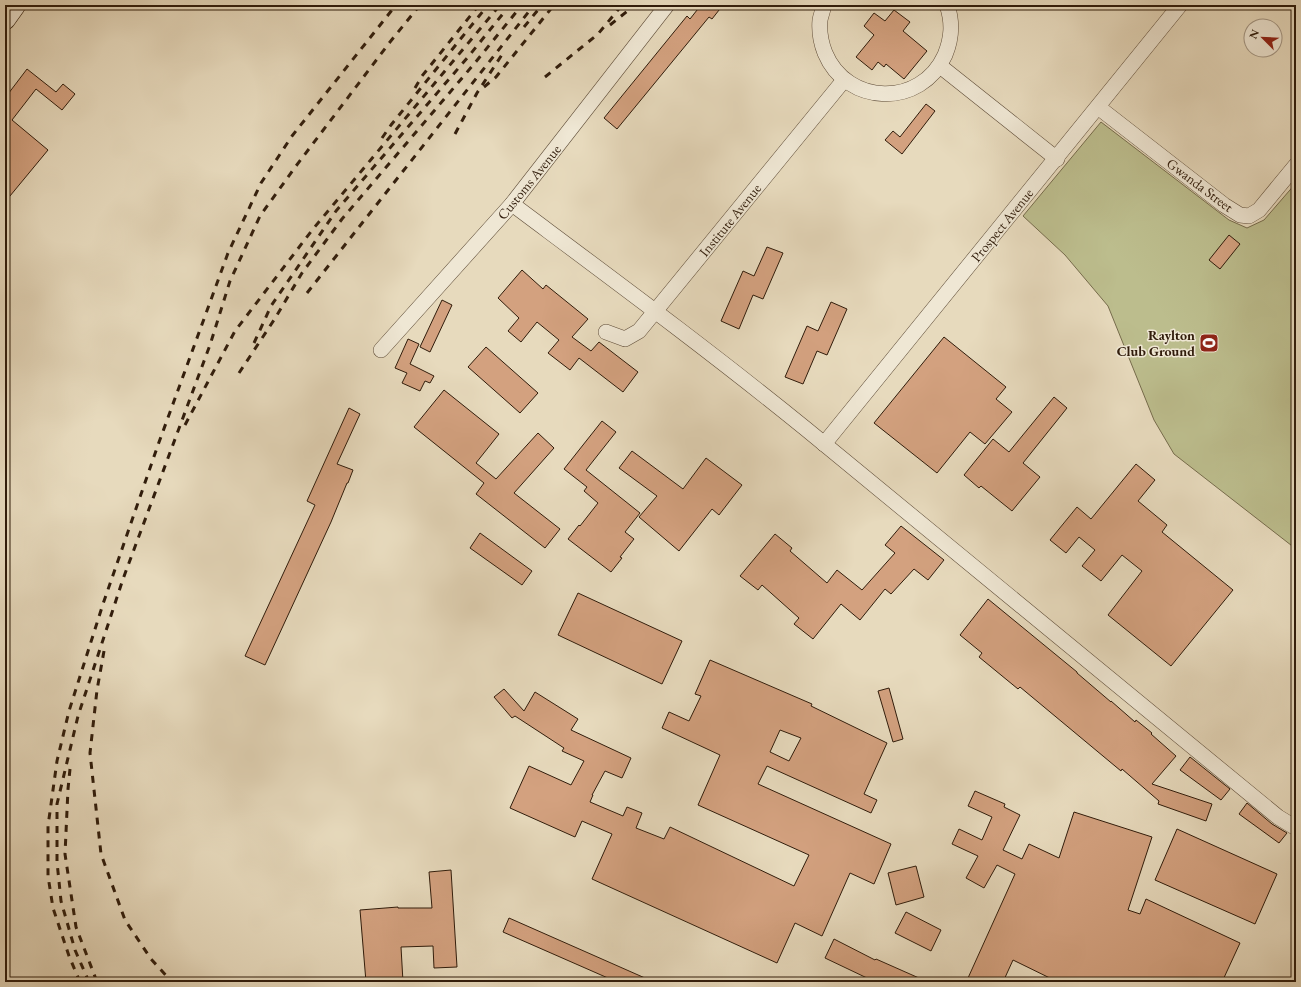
<svg xmlns="http://www.w3.org/2000/svg" width="1301" height="987" viewBox="0 0 1301 987" font-family="'EB Garamond',serif">
<style>
.green{fill:#bcbd8d;stroke:#766c4c}
.building{fill:#d3a17f;stroke:#301c0b;fill-rule:evenodd}
.lines{fill:none;stroke-linecap:round;stroke-linejoin:round}
.minor-casing{stroke:#5e4c38;stroke-width:16}
.secondary-casing{stroke:#301c0b;stroke-width:22}
.minor{stroke:#efe7d4;stroke-width:15}
.secondary{stroke:#efe7d4;stroke-width:21}
.rail{stroke:#301c0b;stroke-width:3;stroke-dasharray:7 7;stroke-linecap:butt}
.labels{text-anchor:middle;dominant-baseline:central;stroke-width:3;stroke-linejoin:round;paint-order:stroke}
.street-label{font-size:14px;fill:#301c0b;stroke:#efe7d4}
.poi-label{font-size:14px;font-weight:bold;fill:#301c0b;stroke:#efe7d4;text-anchor:end}
</style>
<rect width="100%" height="100%" fill="#e7dabd"/>
<filter id="stains"><feTurbulence type="fractalNoise" baseFrequency=".005" numOctaves="4"/><feColorMatrix values="0 0 0 0 .2 0 0 0 0 .09 0 0 0 0 .02 0 0 0 .5 -.17"/></filter>
<radialGradient id="worn" r=".72"><stop offset=".6" stop-color="#630" stop-opacity="0"/><stop offset="1" stop-color="#630" stop-opacity=".3"/></radialGradient>
<polygon class="green" points="1101,122 1229,220 1247,228 1264,220 1296,183 1296,549 1174,454 1154,420 1108,306 1065,255 1023,216"/>
<g class="building">
<polygon points="701,5 723,5 712,19 709,17 617,129 604,118 687,16 690,19"/>
<polygon points="894,10 910,22 903,31 927,51 904,79 886,64 884,67 878,62 872,70 856,57 874,35 864,26 874,13 885,21"/>
<polygon points="27,69 56,92 63,84 75,94 62,110 36,89 12,120 48,150 5,202 5,98"/>
<polygon points="926,104 935,111 902,154 885,140 893,131 900,137"/>
<polygon points="1229,235 1240,244 1220,269 1209,260"/>
<polygon points="767,247 783,253 763,299 753,295 739,329 721,321 743,271 754,276"/>
<polygon points="522,270 543,289 546,285 588,319 572,337 591,351 599,342 638,372 623,392 579,358 570,370 548,353 559,340 537,322 521,342 508,331 519,318 498,298"/>
<polygon points="442,300 452,305 430,352 420,347"/>
<polygon points="831,302 847,309 827,355 817,351 803,384 785,377 807,326 818,331"/>
<polygon points="944,337 1006,387 996,399 1012,412 985,444 970,432 937,473 874,423"/>
<polygon points="408,339 419,344 410,364 434,376 430,383 425,381 420,391 402,383 407,373 395,368"/>
<polygon points="486,347 538,393 520,413 468,367"/>
<polygon points="444,390 499,434 476,463 496,479 538,433 554,448 514,493 560,529 545,548 476,494 484,483 414,427"/>
<polygon points="1054,397 1067,408 1023,463 1040,477 1012,511 981,486 979,488 964,475 993,439 1009,452"/>
<polygon points="349,408 360,414 337,464 353,470 348,483 347,483 331,522 265,665 245,656 315,505 307,501"/>
<polygon points="602,421 616,432 586,470 640,513 625,532 634,539 620,557 622,558 611,572 568,539 579,525 580,526 598,503 584,491 587,487 564,469"/>
<polygon points="632,451 683,489 706,458 742,485 719,515 712,509 679,551 639,517 657,496 619,468"/>
<polygon points="1136,464 1155,480 1138,501 1167,525 1162,532 1233,590 1171,666 1108,615 1142,571 1122,555 1101,581 1082,566 1095,550 1079,537 1066,553 1050,540 1077,507 1091,519"/>
<polygon points="901,526 944,560 928,580 914,569 891,594 885,589 860,620 841,604 813,639 794,624 799,618 762,585 758,590 740,576 775,534 792,548 790,551 827,583 837,570 862,590 895,553 885,545"/>
<polygon points="480,533 532,571 522,585 470,548"/>
<polygon points="578,593 682,641 662,684 558,635"/>
<polygon points="988,599 1077,672 1077,673 1111,702 1111,701 1135,722 1136,720 1152,733 1151,734 1176,756 1152,784 1212,804 1206,821 1158,804 1159,801 1122,769 1121,771 1020,687 1018,689 979,657 982,653 960,635"/>
<path d="M710,660l102,44 -1,2 76,37 -23,51 13,6 -6,13 -104,-47 -9,18 133,60 -17,40 -24,-11 -28,63 -27,-13 -18,40 -185,-84 20,-45 -30,-13 -7,16 -65,-29 19,-42 42,19 13,-24 -22,-10 2,-3 -49,-32 -3,2 -18,-21 10,-8 20,22 11,-19 43,27 -7,11 60,28 -9,20 -17,-7 -13,24h1l-3,7 33,14 4,-9 15,6 -6,15 28,11 6,-12 124,59 15,-31 -111,-50 22,-50 -58,-27 7,-16 20,9 12,-25 -6,-2zM780,730l21,8 -12,23 -19,-9z"/>
<polygon points="889,688 903,739 893,742 878,691"/>
<polygon points="1190,757 1230,789 1221,800 1180,770"/>
<polygon points="975,791 1005,804 1004,807 1020,815 1003,850 1022,859 1029,844 1059,858 1074,812 1152,837 1128,910 1140,914 1146,899 1240,943 1222,982 1058,982 1013,960 1003,982 977,982 968,978 1015,874 997,865 984,888 966,878 978,856 952,844 959,829 982,840 992,817 968,806"/>
<polygon points="1247,803 1272,824 1287,833 1279,843 1239,814"/>
<polygon points="1177,829 1277,874 1255,924 1155,880"/>
<polygon points="916,866 924,897 896,905 888,873"/>
<polygon points="451,870 457,967 434,968 433,946 401,947 403,982 366,982 360,910 398,907 398,908 432,908 429,872"/>
<polygon points="906,912 941,930 931,951 895,933"/>
<polygon points="509,918 654,982 617,982 503,932"/>
<polygon points="834,939 875,960 876,959 928,982 865,982 867,978 825,958"/>
</g>
<g class="lines">
<g class="minor-casing">
<g id="minor">
<path d="M824,5c-1,5 -3,10 -4,15 -1,11 1,23 5,33 22,53 96,55 120,2 7,-17 8,-32 2,-50"/>
<polyline points="940,66 1057,159"/>
<polyline points="1098,107 1224,205 1240,215 1249,216 1259,210 1296,165"/>
<path d="M512,204c99,74 198,147 294,225 158,128 314,259 472,388l18,11"/>
<polyline points="606,332 625,339 639,331 844,80"/>
<polyline points="381,350 512,204 667,5"/>
<path d="M824,444c118,-147 238,-292 356,-439"/>
</g>
</g>
<g class="secondary-casing">
<polyline id="secondary" points="5,19 15,5"/>
</g>
<use href="#minor" class="minor"/>
<use href="#secondary" class="secondary"/>
<g class="rail">
<polyline points="610,25 635,5"/>
<polyline points="524,27 542,5"/>
<polyline points="545,77 598,34 622,5"/>
<polyline points="484,87 496,77 554,5"/>
<polyline points="415,88 422,76 479,5"/>
<polyline points="455,134 477,93 505,50"/>
<polyline points="382,138 391,125 488,5"/>
<polyline points="307,293 534,5"/>
<polyline points="254,343 271,306 336,211 468,57 510,5"/>
<polyline points="239,373 274,320 302,273 342,219 474,64 522,5"/>
<polyline points="185,425 235,331 313,229 500,5"/>
<polyline points="104,651 97,690 90,753 101,854 125,920 151,959 172,982"/>
<polyline points="70,769 68,789 65,854 76,927 97,982"/>
<polyline points="80,982 69,956 53,908 48,876 48,826 57,761 69,711 103,604 158,445 228,253 261,183 292,136 396,5"/>
<polyline points="89,982 75,950 61,901 57,862 57,804 78,716 123,579 210,345 230,281 260,216 296,166 390,42 420,5"/>
</g>
</g>
<defs>
<g id="stadium-square" transform="scale(1)"><rect x="-9" y="-9" width="18" height="18" rx="4" fill="#8f2418" stroke="#efe7d4"/><path d="M0-5a6.5 5 0 1 0 0 10a6.5 5 0 1 0 0-10ZM-3.5-1.8h7v3.6h-7Z" fill="#fff"/></g>
</defs>
<g fill-rule="evenodd">
<use href="#stadium-square" x="1209" y="343"/>
</g>
<g class="labels">
<g class="street-label">
<text transform="translate(529 182) rotate(-51)">Customs Avenue</text>
<text transform="translate(1200 185) rotate(37)">Gwanda Street</text>
<text transform="translate(730 220) rotate(-51)">Institute Avenue</text>
<text transform="translate(1002 225) rotate(-51)">Prospect Avenue</text>
</g>
<g class="poi-label">
<text x="1195" y="335">Raylton<tspan x="1195" dy="16">Club Ground</tspan></text>
</g>
</g>
<rect width="1301" height="987" fill="none" stroke="#e7dabd" stroke-width="20"/>
<rect x="6" y="6" width="1289" height="975" fill="none" stroke="#301c0b" stroke-width="2"/>
<rect x="10" y="10" width="1281" height="967" fill="none" stroke="#301c0b"/>
<g transform="translate(1263 38) rotate(294)"><circle r="19" fill="#efe7d4" stroke="#a39684"/>
<path d="M0-3L7 15L0 10L-7 15Z" fill="#8f2418"/>
<text y="-6" font-size="11" font-weight="bold" text-anchor="middle" fill="#301c0b">N</text>
</g>
<rect width="100%" height="100%" filter="url(#stains)"/>
<rect width="100%" height="100%" fill="url(#worn)"/>
</svg>
